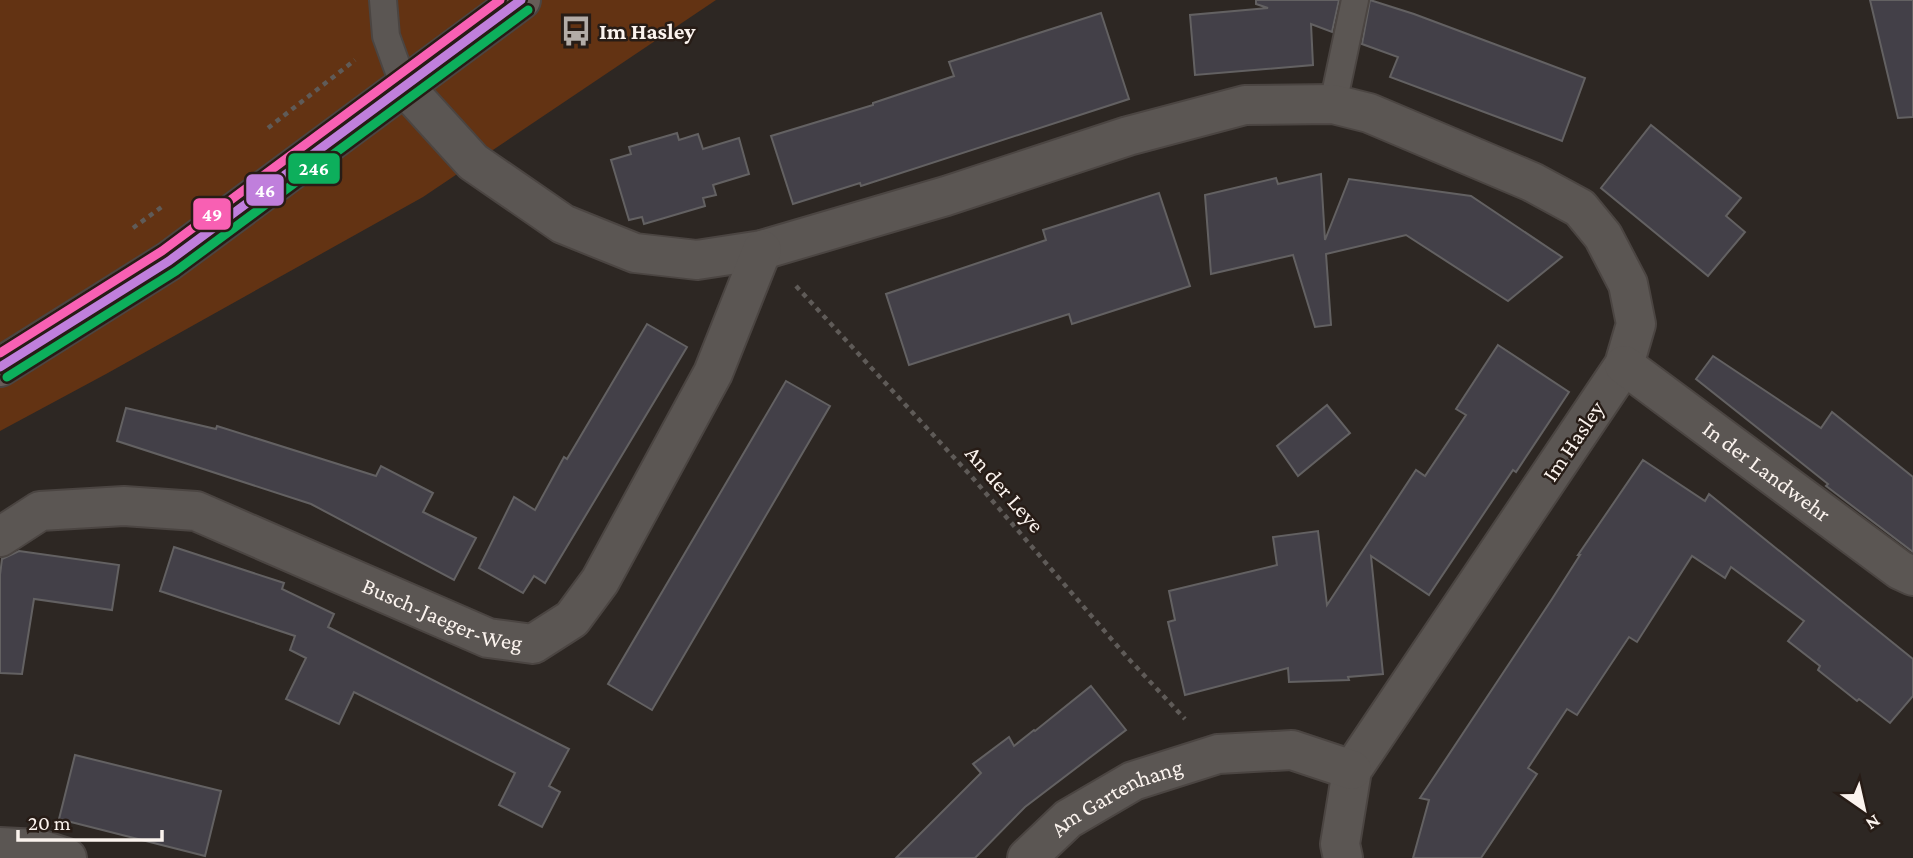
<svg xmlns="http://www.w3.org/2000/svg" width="1913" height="858" viewBox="0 0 1913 858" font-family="'Crimson Pro',serif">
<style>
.green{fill:#633313}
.building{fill:#434048;stroke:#636162;stroke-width:2}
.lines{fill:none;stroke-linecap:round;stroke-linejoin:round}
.lane-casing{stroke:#4b4542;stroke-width:30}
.street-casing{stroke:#4b4542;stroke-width:42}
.primary-casing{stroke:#4b4542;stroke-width:42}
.path{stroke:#5f5b58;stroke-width:4.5;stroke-dasharray:5 5;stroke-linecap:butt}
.lane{stroke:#5b5653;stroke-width:26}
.street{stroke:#5b5653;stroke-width:38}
.primary{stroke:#675d58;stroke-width:38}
.bus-1-casing{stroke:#271c16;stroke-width:14}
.bus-2-casing{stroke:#271c16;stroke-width:14}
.bus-3-casing{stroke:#271c16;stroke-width:14}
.bus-1{stroke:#c07fdc;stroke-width:9}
.bus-2{stroke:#0daf5c;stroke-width:9}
.bus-3{stroke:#f860b3;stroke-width:9}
.labels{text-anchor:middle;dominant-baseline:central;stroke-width:5;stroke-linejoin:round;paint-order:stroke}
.poi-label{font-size:23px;font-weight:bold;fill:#fbf3ee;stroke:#271c16;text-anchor:start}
.street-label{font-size:23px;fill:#fbf3ee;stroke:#271c16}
.line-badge{stroke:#271c16;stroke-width:2.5}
.badge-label{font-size:19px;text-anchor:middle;font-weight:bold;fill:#fff}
</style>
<rect width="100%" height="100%" fill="#2d2723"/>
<polygon class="green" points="0,0 716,0 423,197 106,374 0,431"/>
<g class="building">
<polygon points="1256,0 1339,0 1332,32 1311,24 1313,65 1195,75 1190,15 1268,8 1256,4"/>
<polygon points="1370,0 1414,14 1585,78 1562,141 1390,77 1398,57 1362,44"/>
<polygon points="1870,0 1913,0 1913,117 1898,118"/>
<polygon points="1101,13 1129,99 861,186 860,183 793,204 771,136 873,105 873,103 954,76 949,62"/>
<polygon points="1651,125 1741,198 1726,216 1745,232 1708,276 1601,188"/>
<polygon points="677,133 679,140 698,134 703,149 739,138 749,174 713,185 716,195 703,198 705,206 644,224 642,217 629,220 611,160 631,154 629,147"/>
<polygon points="1321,174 1325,240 1349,179 1471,196 1562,257 1508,301 1406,235 1326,254 1331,325 1315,327 1293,255 1211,274 1205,195 1276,178 1278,184"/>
<polygon points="1159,193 1190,286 1072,324 1069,314 909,365 886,294 1046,240 1043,230"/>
<polygon points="647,324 687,347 545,583 534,576 523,593 479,568 514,497 535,510 564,457 567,459"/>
<polygon points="1498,345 1569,392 1516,472 1513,470 1429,595 1371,556 1383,674 1348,677 1349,680 1289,682 1288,668 1185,695 1168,622 1175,620 1169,591 1277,565 1273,537 1318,531 1327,605 1416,470 1425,476 1466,415 1456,409"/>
<polygon points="1713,356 1821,428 1832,412 1913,477 1913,552 1826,486 1828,484 1696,379"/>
<polygon points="786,381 830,406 652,710 608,684"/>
<polygon points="1327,405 1350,433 1298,476 1277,446"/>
<polygon points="126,408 216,429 217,426 376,476 381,466 433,493 423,512 476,538 454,580 311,504 117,441"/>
<polygon points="1643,460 1705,501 1709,494 1913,659 1913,696 1890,723 1859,699 1857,701 1818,670 1820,666 1788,641 1804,621 1731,567 1725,578 1692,556 1637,642 1629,637 1577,715 1567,709 1528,768 1537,774 1481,858 1413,858 1429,800 1420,798 1552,599 1580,555 1578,555"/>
<polygon points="174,547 284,583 282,589 334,614 328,627 569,749 549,786 560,792 542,827 499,805 515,773 406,718 354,692 339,724 286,699 306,658 290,650 295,636 160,591"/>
<polygon points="19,551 119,565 112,610 34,599 22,674 0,673 0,575 2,559"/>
<polygon points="1091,686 1126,730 1025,807 975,858 896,858 981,773 973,764 1009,737 1014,746 1034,730 1035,731"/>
<polygon points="75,755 221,791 205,856 59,819"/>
</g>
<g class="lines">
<g class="lane-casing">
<g id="lane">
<polyline points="383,0 386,36 404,86"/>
<polyline points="1333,104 1355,0"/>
</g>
</g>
<g class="street-casing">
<g id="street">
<polyline points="404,86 473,162 563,224 635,253 697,260 762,250 946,196 1128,136 1245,105 1333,104 1369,113 1532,182 1580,208 1603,236 1628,284 1636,324 1624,365 1352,770 1340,844 1343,858"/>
<path id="s1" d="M1624,365l276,205 13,6"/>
<path id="s2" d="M0,537l40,-26 84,-5 72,5 292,127 45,6 39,-25 28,-38 113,-208 49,-123"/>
<polyline points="0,847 39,849 67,858"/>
<path id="s3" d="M1027,858l41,-39 65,-38 85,-27 74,-4 60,20"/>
</g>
</g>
<g class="primary-casing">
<polyline id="primary" points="0,367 169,261 521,0"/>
</g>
<g class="path">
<polyline points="268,128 355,60"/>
<polyline points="133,228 163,206"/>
<polyline points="796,286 971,476 1126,656 1185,719"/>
</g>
<use href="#lane" class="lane"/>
<use href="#street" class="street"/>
<use href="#primary" class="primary"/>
<g class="bus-1-casing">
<polyline id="bus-1" points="0,367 169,261 521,0"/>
</g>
<g class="bus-2-casing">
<polyline id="bus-2" points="7,377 176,271 528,10"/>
</g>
<g class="bus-3-casing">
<polyline id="bus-3" points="0,353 162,251 500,0"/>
</g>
<use href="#bus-1" class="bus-1"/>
<use href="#bus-2" class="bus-2"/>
<use href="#bus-3" class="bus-3"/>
</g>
<defs>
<g id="bus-bare" transform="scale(2.415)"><path d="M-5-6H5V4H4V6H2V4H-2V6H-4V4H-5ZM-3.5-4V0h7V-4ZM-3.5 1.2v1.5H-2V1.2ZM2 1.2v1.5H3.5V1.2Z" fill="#b3aca7" stroke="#271c16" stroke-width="2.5" paint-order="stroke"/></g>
</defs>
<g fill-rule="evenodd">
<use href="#bus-bare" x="576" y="31"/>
</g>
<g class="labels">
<g class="poi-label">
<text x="599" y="31">Im Hasley</text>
</g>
<g class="street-label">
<text transform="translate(1573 441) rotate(-56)">Im Hasley</text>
<text stroke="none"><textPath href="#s1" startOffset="178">In der Landwehr</textPath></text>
<text transform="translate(1005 489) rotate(49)">An der Leye</text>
<text stroke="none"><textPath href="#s2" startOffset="472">Busch-Jaeger-Weg</textPath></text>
<text stroke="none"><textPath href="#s3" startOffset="110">Am Gartenhang</textPath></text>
</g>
</g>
<g class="line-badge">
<rect x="287" y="152" width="54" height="33" rx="7" fill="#0daf5c"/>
<rect x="245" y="173" width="40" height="34" rx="7" fill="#c07fdc"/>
<rect x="192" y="197" width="40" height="34" rx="7" fill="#f860b3"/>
</g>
<g class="badge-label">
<text x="314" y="175">246</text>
<text x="265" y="197">46</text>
<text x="212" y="221">49</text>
</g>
<g transform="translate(1864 809) rotate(146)" stroke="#271c16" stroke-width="5" paint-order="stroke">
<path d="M0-5L12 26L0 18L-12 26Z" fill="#fbf3ee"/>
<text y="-10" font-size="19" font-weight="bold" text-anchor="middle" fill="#fbf3ee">N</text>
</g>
<path d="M18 830v10h144v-10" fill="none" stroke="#fbf3ee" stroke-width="3.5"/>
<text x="28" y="830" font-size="21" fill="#fbf3ee" stroke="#271c16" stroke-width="5" paint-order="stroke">20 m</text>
</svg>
